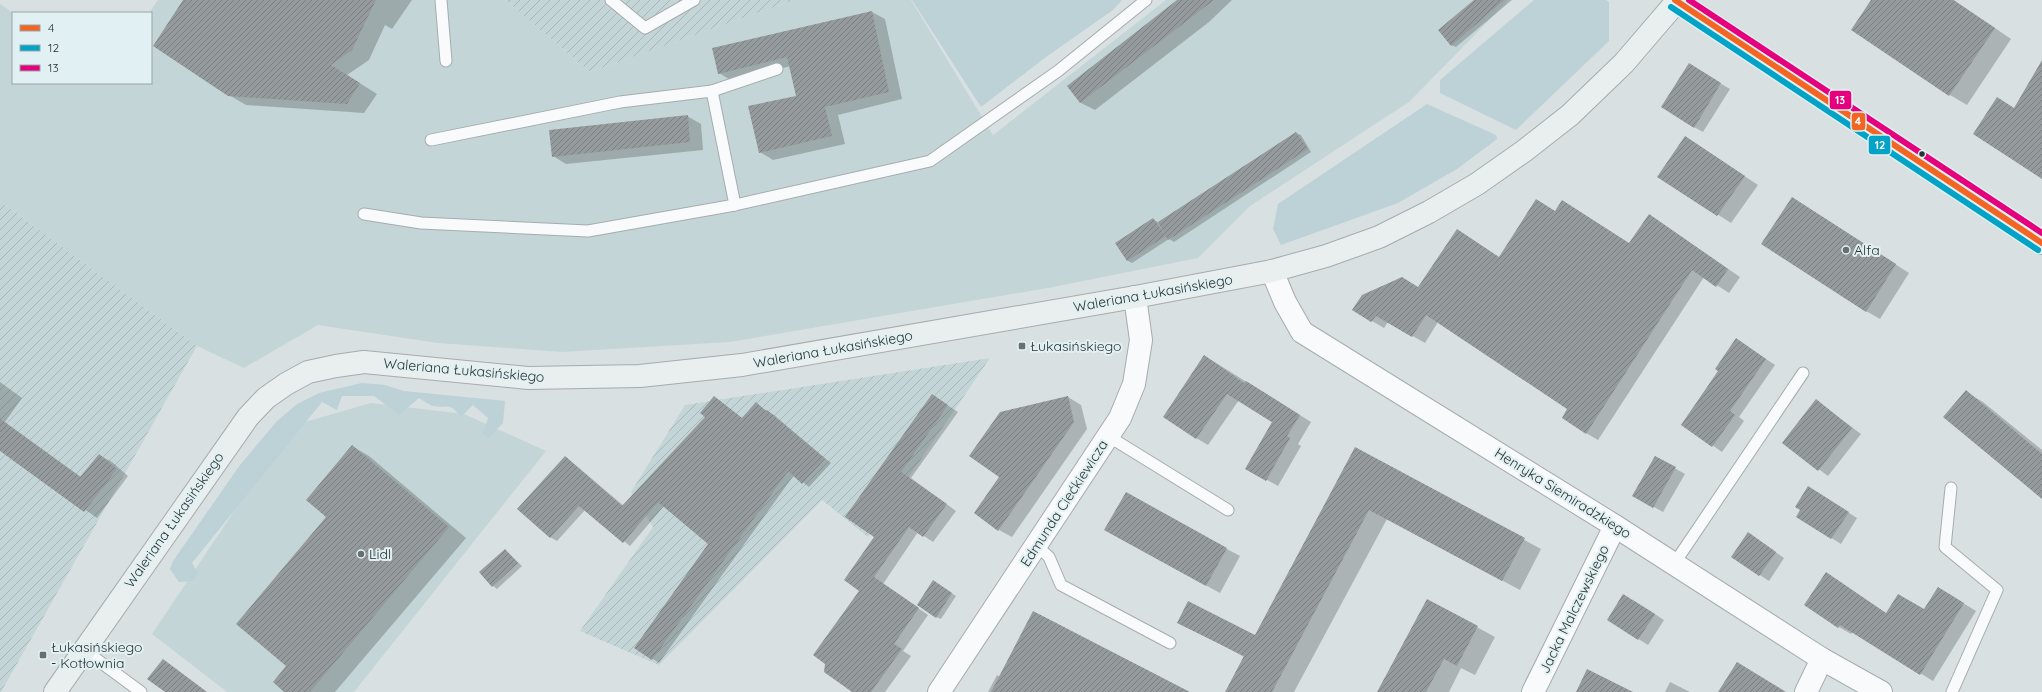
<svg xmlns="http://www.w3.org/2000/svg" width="2042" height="692" viewBox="0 0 2042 692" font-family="Quicksand,sans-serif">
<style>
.built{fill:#c4d5d8}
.industrial{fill:url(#industrial-furrows)}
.green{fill:#bcd2d6}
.shadow{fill:#0003}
.building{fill:url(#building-hatch)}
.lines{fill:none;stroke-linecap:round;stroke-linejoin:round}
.lane-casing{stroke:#a6acad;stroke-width:13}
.street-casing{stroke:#a6acad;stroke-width:24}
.secondary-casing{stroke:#a6acad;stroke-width:24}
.lane{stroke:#f9fafb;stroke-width:11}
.street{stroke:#f9fafb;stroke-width:22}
.secondary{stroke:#e9eeef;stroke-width:22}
.bus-1-casing{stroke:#e1f1f3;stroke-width:9}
.bus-2-casing{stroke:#e1f1f3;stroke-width:9}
.bus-3-casing{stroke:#e1f1f3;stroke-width:9}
.bus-1{stroke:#f26522;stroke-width:6}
.bus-2{stroke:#02a3c6;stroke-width:6}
.bus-3{stroke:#e5007d;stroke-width:6}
.bus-dot{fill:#2c3233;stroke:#e1f1f3;stroke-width:1.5}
.poi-dot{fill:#686f70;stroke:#e1f1f3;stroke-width:1.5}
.labels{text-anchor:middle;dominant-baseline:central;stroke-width:4;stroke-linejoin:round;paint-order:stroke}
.poi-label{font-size:14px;fill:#2c3233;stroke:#e1f1f3;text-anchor:start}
.street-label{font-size:14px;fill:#2c3233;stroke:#e1f1f3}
.line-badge{stroke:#e1f1f3;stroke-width:1.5}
.badge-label{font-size:11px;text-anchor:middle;font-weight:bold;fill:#fff}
</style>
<defs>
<pattern id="industrial-furrows" width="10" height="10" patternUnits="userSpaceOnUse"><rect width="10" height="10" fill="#c4d5d8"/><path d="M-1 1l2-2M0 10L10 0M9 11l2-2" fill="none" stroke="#a9b7ba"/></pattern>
<pattern id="building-hatch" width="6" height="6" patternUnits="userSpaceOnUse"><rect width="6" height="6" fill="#959b9d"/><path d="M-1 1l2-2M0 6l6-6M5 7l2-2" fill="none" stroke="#7a7f81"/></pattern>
</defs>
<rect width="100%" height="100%" fill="#d8e0e2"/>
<g class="built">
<polygon points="158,0 505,0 590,72 794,0 911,0 993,135 1166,0 1509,0 1409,102 1250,206 1198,258 1048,288 730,342 561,352 438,343 318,325 244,368 197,346 0,201 0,4 13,13 13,83 151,83 151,13 149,13"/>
<polygon points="371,403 464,414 546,451 354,692 227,692 152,634 291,426"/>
</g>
<g class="industrial">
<polygon points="505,0 794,0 590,72"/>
<polygon points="0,201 197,346 1,692 0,692"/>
<polygon points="990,358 868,537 822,500 659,665 580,631 653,527 631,492 685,405"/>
</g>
<g class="green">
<polygon points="912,0 1122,0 1113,10 1046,57 981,107"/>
<polygon points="1534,0 1606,0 1609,2 1609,41 1516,130 1440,93 1440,80"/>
<polygon points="1427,104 1496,135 1497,139 1457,169 1398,203 1281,245 1273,229 1278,204"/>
<path d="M362,383l23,2 19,6 101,10 -2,22 -15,15 -5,-4 5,-16 -15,-13 -12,12c-13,-16 -12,-8 -28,-11 -4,-1 -10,-6 -14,-8l-20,17 -25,-19h-32l-5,14 -15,-8 -130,161 6,11 -5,7 -14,1 -9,-13 3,-8 67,-96 37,-44 20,-17 22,-11z"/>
</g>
<g class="shadow">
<polygon points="184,0 412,0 392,29 385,25 369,60 347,75 377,94 364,113 246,105 229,95"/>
<polygon points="1179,0 1232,0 1209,22 1095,110 1081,103 1068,86"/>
<polygon points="1476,0 1512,0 1456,47 1451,45"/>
<polygon points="1872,0 1954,0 2011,39 1967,105 1950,95"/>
<polygon points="872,12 885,19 902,99 838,115 845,144 773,160 760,152 797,96 791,66 732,81 719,73"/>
<polygon points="1698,70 1730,89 1703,132 1694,127"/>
<polygon points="687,116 701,124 703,150 566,164 553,156"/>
<polygon points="1296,133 1301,135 1311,152 1174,242 1169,239 1132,263 1128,261 1116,243 1153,219 1159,223"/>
<polygon points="1686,137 1758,185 1731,223 1659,177"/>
<polygon points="1792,198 1909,273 1880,319 1866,311"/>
<polygon points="1555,212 1630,244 1650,215 1740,277 1729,293 1704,277 1598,440 1586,433 1569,409 1438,322 1425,343 1388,322 1384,328 1353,310 1419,289 1499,257"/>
<polygon points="1736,339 1775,365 1739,417 1744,421 1722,452 1682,424 1720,371"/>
<polygon points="1205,356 1311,422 1298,444 1301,446 1278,486 1246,468 1273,422 1239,400 1208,445 1196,438"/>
<polygon points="0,382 22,398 5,422 81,477 99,455 112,462 128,476 97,518 0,450"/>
<polygon points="1966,392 1983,402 2042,450 2042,498"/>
<polygon points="932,395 958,412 911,478 956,511 933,542 918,532 883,584 928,615 903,651 911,656 885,692 854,692 860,590 876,537 846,517"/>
<polygon points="714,397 743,419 756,404 774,415 831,463 809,487 794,475 659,663 635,647 710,544 664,506 630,546 585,510 557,541 550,537 566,457 624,506 707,417"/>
<polygon points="1068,397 1081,405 1087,429 1012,537 999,530"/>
<polygon points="1816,400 1861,434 1828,476 1783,442"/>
<polygon points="352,446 369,456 466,538 335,692 286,692 288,666 328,517"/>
<polygon points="1355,449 1541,549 1520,590 1387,519 1294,692 1226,692 1244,657 1179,622 1255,636"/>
<polygon points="1655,457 1685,474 1663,512 1634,496"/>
<polygon points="1818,493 1857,518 1841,544 1797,516"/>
<polygon points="1119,538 1227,549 1240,556 1220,593"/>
<polygon points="1757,539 1784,558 1769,581 1732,557"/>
<polygon points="505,550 522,566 497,589 493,586"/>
<polygon points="1826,573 1887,614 1924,611 1950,595 1976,611 1933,681 1853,632 1851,634 1839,627 1805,604"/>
<polygon points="938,584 956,596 941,619 936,617"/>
<polygon points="1427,600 1495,637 1475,675 1461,668 1449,692 1378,692"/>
<polygon points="1633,600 1664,620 1648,645 1608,620"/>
<polygon points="997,675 1000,677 1187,692 988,692"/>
<polygon points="1670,682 1690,692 1665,692"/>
</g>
<g class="building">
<polygon points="183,0 376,0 352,50 331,65 360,83 347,104 228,96 153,46"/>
<polygon points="1177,0 1214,0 1080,103 1067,86"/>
<polygon points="1474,0 1504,0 1451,46 1438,30"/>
<polygon points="1871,0 1953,0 1995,28 1949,96 1851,30"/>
<polygon points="872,11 889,92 825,107 832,136 759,153 748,106 796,96 787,57 718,74 712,48"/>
<polygon points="2042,60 2042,179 1973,134 1997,97 2014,108"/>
<polygon points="1689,63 1721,83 1694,128 1661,107"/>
<polygon points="688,115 690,142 552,157 549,130"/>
<polygon points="1296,132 1308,149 1168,240 1158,222"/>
<polygon points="1685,136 1745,176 1717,216 1657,177"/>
<polygon points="1792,197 1896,264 1866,312 1761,244"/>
<polygon points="1536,199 1555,211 1562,200 1629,243 1649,214 1728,269 1716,287 1692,270 1586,434 1562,418 1567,409 1426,315 1412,337 1376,316 1371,322 1352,310 1362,295 1402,277 1418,287 1457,229 1499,257"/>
<polygon points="1153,218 1166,236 1127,261 1115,243"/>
<polygon points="1736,338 1766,359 1730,411 1735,415 1712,447 1681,425 1718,371 1715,369"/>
<polygon points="1204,355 1244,383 1246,381 1300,415 1287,436 1290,438 1266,481 1245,469 1272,422 1270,421 1227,394 1196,439 1163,417"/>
<polygon points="1966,390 2042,454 2042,499 1943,417"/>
<polygon points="932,394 948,405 901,472 947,504 923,537 909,527 874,577 919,608 894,644 902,649 871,692 852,692 824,672 825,664 813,655 859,591 844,580 874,537 845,517"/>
<polygon points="714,396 742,418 756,402 766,411 767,410 825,459 802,484 788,471 652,660 634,648 708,544 658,502 623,543 579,506 550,538 517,509 565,456 622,506 705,417 700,413"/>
<polygon points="1068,396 1074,422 998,531 974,513 999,477 969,456 1000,412"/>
<polygon points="1816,399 1852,428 1818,471 1782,443"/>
<polygon points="0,419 80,477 99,454 117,469 84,512 0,451"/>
<polygon points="352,445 449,527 310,692 284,692 273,682 286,666 236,624 326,517 306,500"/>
<polygon points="1355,447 1525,538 1502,581 1369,510 1272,692 1225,692 1244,656 1177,623 1188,601 1255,635"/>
<polygon points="1655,456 1676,467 1653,508 1632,496"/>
<polygon points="1808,486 1849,512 1831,539 1796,517 1800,510 1795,507"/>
<polygon points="1126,492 1227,548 1206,586 1104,530"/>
<polygon points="1748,532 1776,552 1759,576 1731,557"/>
<polygon points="505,549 518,563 492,587 479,572"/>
<polygon points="1826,572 1886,613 1898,594 1924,609 1938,587 1964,603 1920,675 1840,625 1838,628 1804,605"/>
<polygon points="933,580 952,593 936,618 917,605"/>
<polygon points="1623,594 1655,614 1638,640 1607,620"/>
<polygon points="1427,599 1478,626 1457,666 1444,659 1426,692 1377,692"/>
<polygon points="1033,611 1190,692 991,692"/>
<polygon points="163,659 207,692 165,692 147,679"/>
<polygon points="1737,662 1786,692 1718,692"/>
<polygon points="1587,669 1633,692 1576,692"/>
</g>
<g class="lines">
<g class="lane-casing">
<g id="lane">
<polyline points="441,0 446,61"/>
<polyline points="611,0 645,28 694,0"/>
<polyline points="712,91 777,69"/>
<polyline points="431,140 620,102 712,91 735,205"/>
<polyline points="364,214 421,223 588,231 735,205 930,161 1058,71 1146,0"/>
<polyline points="1108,436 1228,510"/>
<polyline points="1951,488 1945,547 1997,590 1952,692"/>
<polyline points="1036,545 1049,557 1061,585 1170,643"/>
<polyline points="1674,564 1803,373"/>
<polyline points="84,650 141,692"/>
</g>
</g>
<g class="street-casing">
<g id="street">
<polyline points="1272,271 1285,302 1302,332 1615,526 1822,659 1881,692"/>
<polyline points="939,692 1120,418 1134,384 1141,340 1135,297"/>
<polyline points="1533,692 1615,526"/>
<polyline points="1806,692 1822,659"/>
</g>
</g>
<g class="secondary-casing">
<g id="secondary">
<polyline points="1675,0 2042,243"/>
<polyline points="55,692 248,417 266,398 286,384 308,372 336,366 364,362 528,378 640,376 742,365 1135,297 1272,271 1326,256 1379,237 1429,212 1477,184 1524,151 1570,115 1624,63 1678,0"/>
</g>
</g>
<use href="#lane" class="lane"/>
<use href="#street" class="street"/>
<use href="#secondary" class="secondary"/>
<g class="bus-1-casing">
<polyline id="bus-1" points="1675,0 2042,243"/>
</g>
<g class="bus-2-casing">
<polyline id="bus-2" points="1671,7 2038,250"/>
</g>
<g class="bus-3-casing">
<polyline id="bus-3" points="1689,0 2042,233"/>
</g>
<use href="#bus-1" class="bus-1"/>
<use href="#bus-2" class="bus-2"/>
<use href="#bus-3" class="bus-3"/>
</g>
<circle class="bus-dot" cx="1922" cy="154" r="3.5"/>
<g class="poi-dot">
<circle cx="1846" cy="250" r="4"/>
<rect x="1018" y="342" width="8" height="8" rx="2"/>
<circle cx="361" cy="554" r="4"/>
<rect x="39" y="651" width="8" height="8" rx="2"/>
</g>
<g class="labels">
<g class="poi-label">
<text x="1854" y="250">Alfa</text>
<text x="1030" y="346">Łukasińskiego</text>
<text x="369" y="554">Lidl</text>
<text x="51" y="647">Łukasińskiego<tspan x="51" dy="16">- Kotłownia</tspan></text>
</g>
<g class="street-label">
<text transform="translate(1153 293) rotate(-10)">Waleriana Łukasińskiego</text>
<text transform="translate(833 349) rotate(-10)">Waleriana Łukasińskiego</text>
<text transform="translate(464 370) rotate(5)">Waleriana Łukasińskiego</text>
<text transform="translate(1563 493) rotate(32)">Henryka Siemiradzkiego</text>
<text transform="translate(1064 503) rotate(-57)">Edmunda Ciećkiewicza</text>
<text transform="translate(174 520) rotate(-55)">Waleriana Łukasińskiego</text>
<text transform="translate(1574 609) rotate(-64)">Jacka Malczewskiego</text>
</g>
</g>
<g class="line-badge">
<rect x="1829" y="90" width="23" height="20" rx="4" fill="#e5007d"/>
<rect x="1851" y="112" width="15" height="19" rx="4" fill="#f26522"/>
<rect x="1868" y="135" width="23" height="20" rx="4" fill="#02a3c6"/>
</g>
<g class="badge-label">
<text x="1840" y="104">13</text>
<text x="1858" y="125">4</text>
<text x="1880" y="149">12</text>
</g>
<rect x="12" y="12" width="140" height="72" fill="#e1f1f3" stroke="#99a5a6"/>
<rect x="20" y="25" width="20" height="6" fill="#f26522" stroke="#99a5a6"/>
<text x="48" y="32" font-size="12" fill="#2c3233">4</text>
<rect x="20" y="45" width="20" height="6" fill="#02a3c6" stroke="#99a5a6"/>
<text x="48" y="52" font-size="12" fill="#2c3233">12</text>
<rect x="20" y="65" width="20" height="6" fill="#e5007d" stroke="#99a5a6"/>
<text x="48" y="72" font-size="12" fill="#2c3233">13</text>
</svg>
